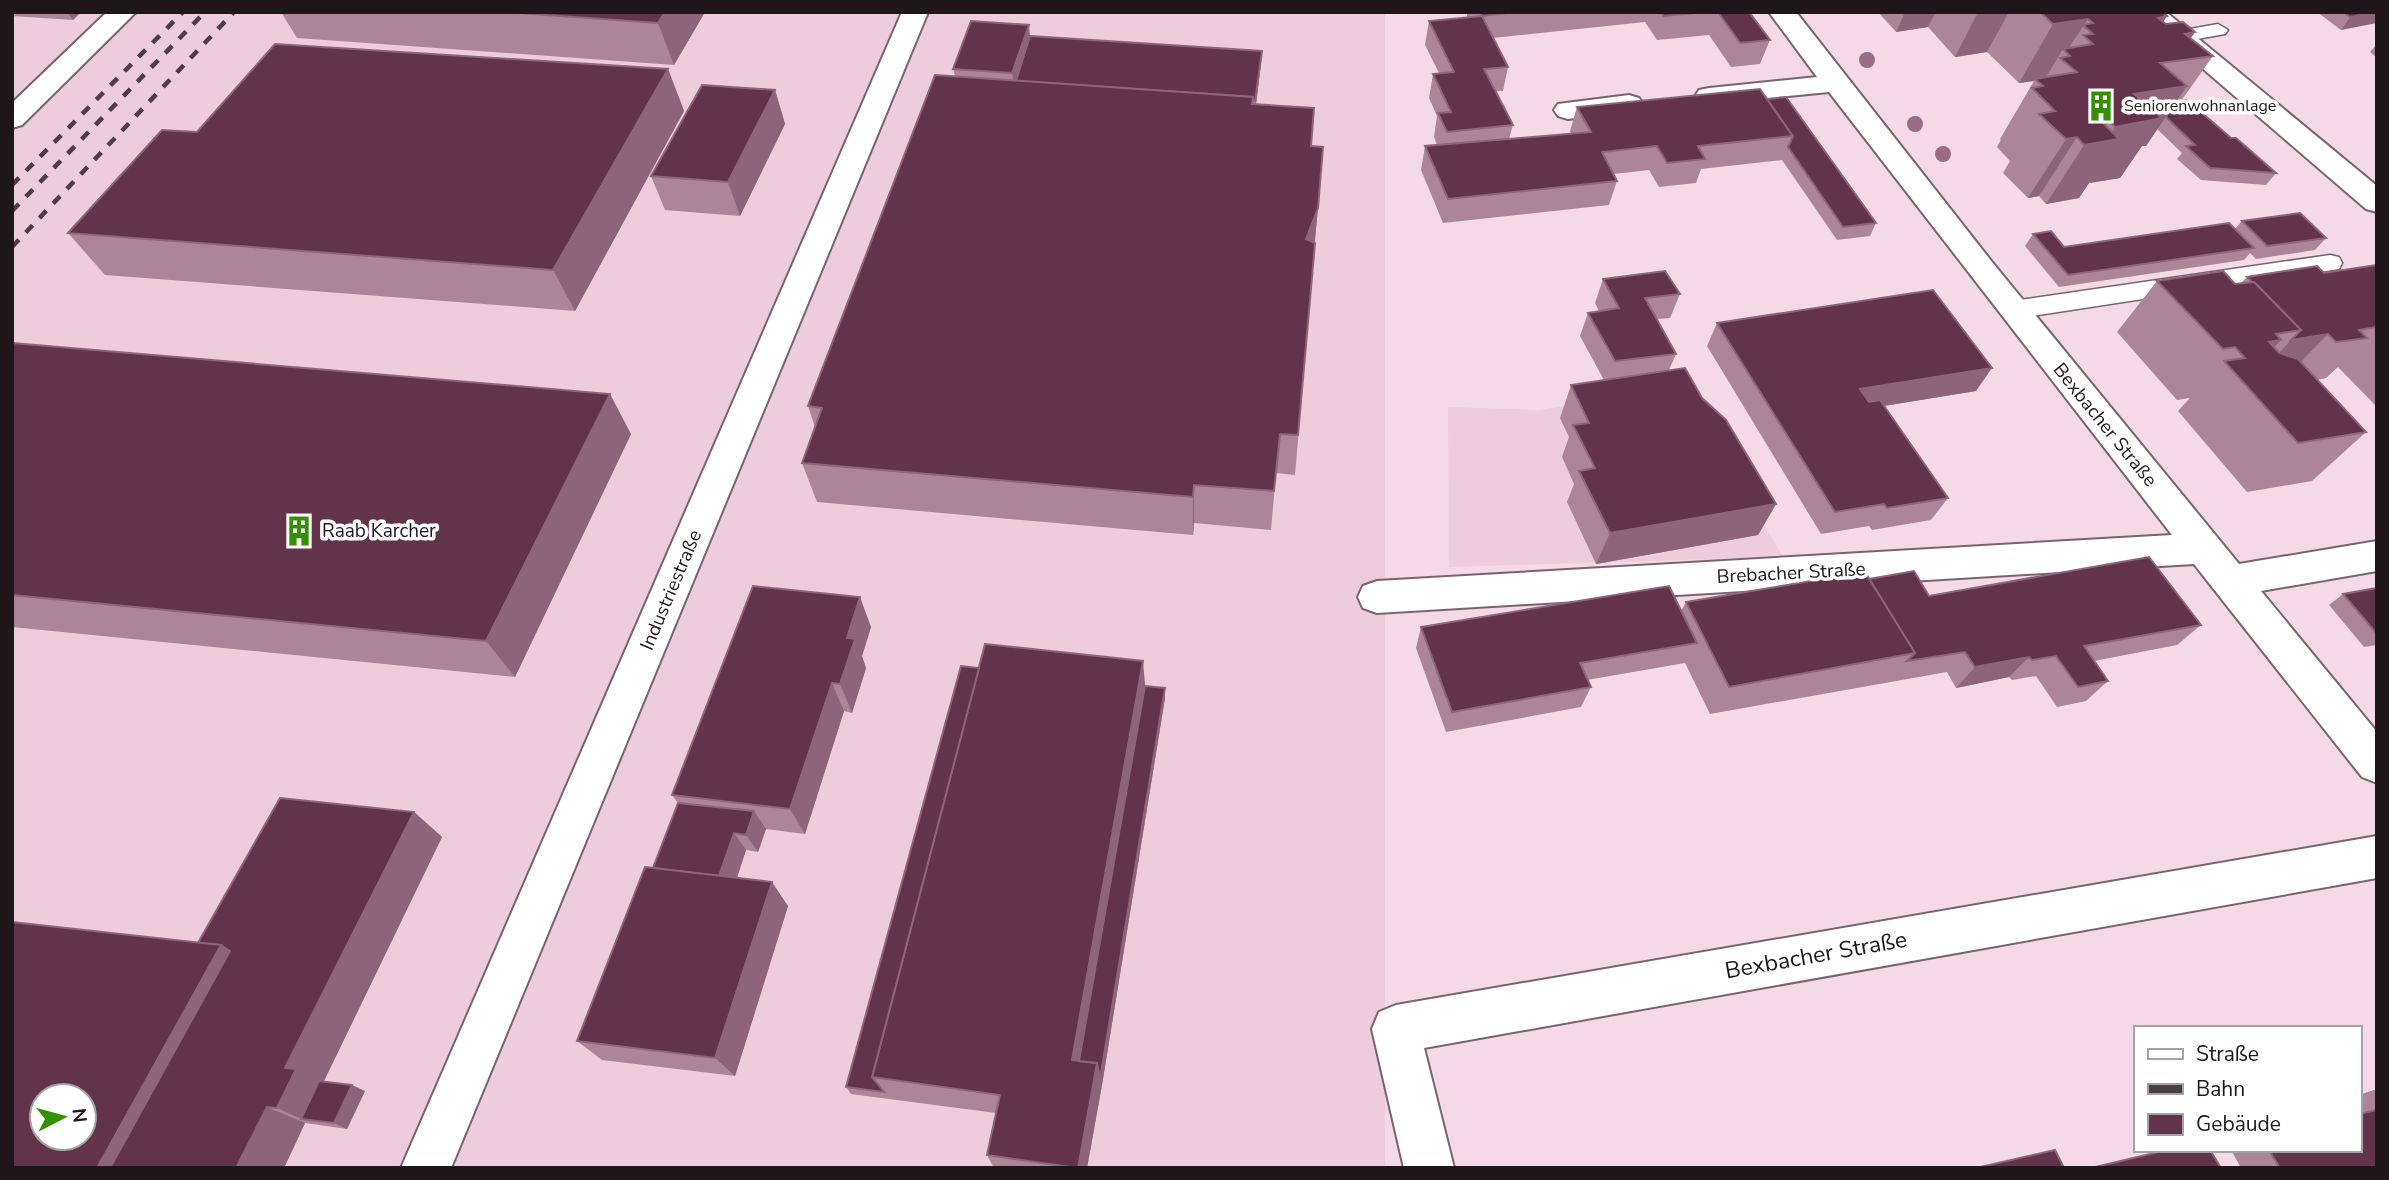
<svg xmlns="http://www.w3.org/2000/svg" width="2389" height="1180" viewBox="0 0 2389 1180" font-family="'Nunito Sans',sans-serif">
<style>
.built{fill:#edccdb;fill-rule:evenodd}
.lines{fill:none;stroke-linecap:round;stroke-linejoin:round}
.lane-casing{stroke:#79646e;stroke-width:3}
.street-casing{stroke:#79646e;stroke-width:4}
.secondary-casing{stroke:#79646e;stroke-width:4}
.lane{fill:#fff;fill-rule:evenodd}
.street{fill:#fff;fill-rule:evenodd}
.secondary{fill:#fff;fill-rule:evenodd}
.rail{stroke:#4b3e44;stroke-width:4.5;stroke-dasharray:10 10;stroke-linecap:butt}
.tree{fill:#9b6a86}
.wall{fill:#ac8698}
.shaded-wall{fill:#8e647a}
.building{fill:#63324b;stroke:#8e647a;stroke-width:2;fill-rule:evenodd}
.labels{text-anchor:middle;dominant-baseline:central;stroke-width:7;stroke-linejoin:round;paint-order:stroke}
.far-poi-label{font-size:16px;fill:#1f161a;stroke:#fff;text-anchor:start}
.street-label{font-size:19px;fill:#1f161a;stroke:#fff}
.poi-label{font-size:19px;fill:#1f161a;stroke:#fff;text-anchor:start}
.near-street-label{font-size:23px;fill:#1f161a;stroke:#fff}
</style>
<rect width="100%" height="100%" fill="#f4dae6"/>
<g class="built">
<path d="M12,12h1373v1156h-1373zM42,1096h42v42h-42z"/>
<polygon points="1684,388 1783,557 1449,567 1448,407 1539,410"/>
</g>
<g class="lines">
<g class="lane-casing">
<g id="lane">
<polygon points="2218,24 2228,30 2225,34 2180,42 2170,36 2173,32"/>
<polygon points="2330,255 2339,257 2342,263 2339,269 2013,319 2004,316 2000,310 2004,304 2013,301"/>
</g>
</g>
<g class="street-casing">
<g id="street">
<polygon points="107,12 136,12 22,125 12,128 12,103"/>
<polygon points="1769,12 1796,12 1992,262 2239,564 2377,541 2377,571 2261,591 2377,732 2377,783 2362,777 2194,564 1377,613 1363,608 1358,597 1363,586 1377,581 2172,535 1829,92 1709,104 1699,102 1695,96 1699,90 1709,88 1817,77"/>
<polygon points="1629,95 1639,98 1643,104 1639,110 1568,119 1558,116 1554,110 1558,104"/>
<polygon points="2377,836 2377,878 1424,1048 1454,1168 1404,1168 1372,1029 1379,1012 1396,1005"/>
</g>
</g>
<g class="secondary-casing">
<g id="secondary">
<polygon points="902,12 928,12 451,1168 401,1168"/>
<polygon points="2137,12 2166,12 2377,186 2377,212 2366,209"/>
</g>
</g>
<use href="#lane" class="lane"/>
<use href="#street" class="street"/>
<use href="#secondary" class="secondary"/>
<g class="rail">
<polyline points="12,185 183,12"/>
<polyline points="12,211 205,12"/>
<polyline points="12,247 234,12"/>
</g>
</g>
<g class="tree">
<circle cx="1867" cy="60" r="8"/>
<circle cx="1915" cy="124" r="8"/>
<circle cx="1943" cy="154" r="8"/>
</g>
<g class="wall">
<polygon points="12,12 81,12 73,20 12,16"/>
<polygon points="281,12 705,12 674,65 297,38"/>
<polygon points="1467,12 1749,12 1770,40 1760,64 1731,67 1709,35 1657,40 1645,22 1493,38 1508,67 1503,91 1496,91 1513,125 1509,139 1571,133 1570,131 1577,107 1767,99 1876,223 1870,236 1837,240 1782,160 1701,169 1696,183 1659,187 1649,170 1614,174 1617,181 1609,205 1443,223 1421,170 1425,146 1437,145 1434,137 1437,116 1429,98 1433,74 1439,73 1425,45 1429,21 1467,17"/>
<polygon points="1878,12 2162,12 2164,22 2166,24 2195,32 2191,38 2213,56 2181,101 2276,173 2266,185 2201,180 2177,159 2182,153 2157,129 2146,146 2142,146 2120,178 2089,183 2079,198 2046,204 2039,196 2028,198 2003,173 2010,161 1997,147 2001,140 2000,139 2034,81 2019,83 1987,52 1955,57 1928,27 1896,32"/>
<polygon points="2317,12 2377,12 2341,30"/>
<polygon points="1030,36 1262,51 1256,104 1311,146 1323,147 1295,475 1276,473 1271,530 1194,523 1193,535 817,502 802,463 815,427 808,406 955,76 953,69"/>
<polygon points="2377,44 2377,58 2370,52"/>
<polygon points="668,69 684,111 575,311 105,275 68,233"/>
<polygon points="775,90 785,124 740,216 665,210 651,176"/>
<polygon points="2242,221 2326,238 2315,250 2256,259 2250,253 2244,260 2059,287 2025,246 2033,234 2064,247 2235,229"/>
<polygon points="2377,265 2377,407 2338,367 2326,378 2317,380 2366,432 2312,481 2247,492 2178,411 2190,398 2177,400 2117,332 2157,281 2235,284 2241,283 2247,277 2324,273"/>
<polygon points="1603,279 1680,294 1670,318 1657,319 1676,354 1669,370 1702,398 1776,504 1758,535 1596,564 1567,502 1574,484 1562,457 1569,437 1560,418 1571,385 1604,380 1580,336 1588,313 1599,311 1595,303"/>
<polygon points="1717,323 1976,391 1884,406 1948,498 1931,520 1872,530 1869,526 1821,534 1707,346"/>
<polygon points="12,343 631,434 515,677 12,627"/>
<polygon points="1869,579 1929,596 2201,625 2177,645 2094,661 2108,681 2086,701 2057,707 2036,676 2012,680 2009,677 1956,688 1947,672 1710,714 1685,663 1587,680 1591,687 1581,707 1446,732 1416,648 1421,627 1681,611 1686,602"/>
<polygon points="2377,588 2377,645 2364,647 2329,605 2343,594"/>
<polygon points="871,627 862,656 866,668 852,713 844,711 805,834 766,829 758,852 746,850 737,878 788,906 735,1076 602,1060 577,1041 653,868 678,803 672,795"/>
<polygon points="1145,686 1165,688 1165,698 1102,1085 1087,1168 994,1168 987,1155 996,1113 851,1094 846,1087"/>
<polygon points="414,812 442,837 324,1081 365,1091 347,1129 305,1123 284,1168 12,1168 198,943"/>
<polygon points="2377,1089 2377,1168 2241,1168 2231,1150 2359,1150 2364,1113 2359,1105 2359,1095"/>
</g>
<g class="shaded-wall">
<polygon points="67,12 81,12 73,20"/>
<polygon points="665,12 705,12 674,65 658,23"/>
<polygon points="1905,12 1936,12 1928,27 1896,32"/>
<polygon points="1978,12 2009,12 1987,52 1955,57"/>
<polygon points="2377,12 2377,23 2341,30 2350,17"/>
<polygon points="2167,16 2129,75 2158,18"/>
<polygon points="2088,19 2066,52 2063,49 2045,79 2035,79 2034,81 2019,83 2053,24"/>
<polygon points="1029,25 1031,49 1016,97 1012,73"/>
<polygon points="2195,32 2175,61 2185,34"/>
<polygon points="1262,51 1261,64 1255,113 1255,101"/>
<polygon points="668,69 684,111 575,311 553,270"/>
<polygon points="2187,86 2146,146 2142,146 2120,178 2089,183 2079,198 2046,204 2084,145 2102,122 2109,121 2095,143 2106,141 2115,127 2134,94"/>
<polygon points="775,90 785,124 740,216 728,182"/>
<polygon points="2077,137 2039,196 2028,198 2066,139"/>
<polygon points="1318,208 1314,249 1306,239"/>
<polygon points="2328,334 2288,375 2253,381 2291,340"/>
<polygon points="2281,340 2242,382 2269,342"/>
<polygon points="1992,368 1976,391 1846,412 1860,389"/>
<polygon points="610,394 631,434 515,677 486,641"/>
<polygon points="1194,485 1194,523 1193,535 1193,497"/>
<polygon points="1776,504 1758,535 1596,564 1610,533"/>
<polygon points="860,597 871,627 862,656 866,668 852,713 840,684 847,638"/>
<polygon points="2029,657 2009,677 1956,688 1975,667"/>
<polygon points="1143,661 1146,696 1079,1076 1072,1060"/>
<polygon points="832,683 844,711 805,834 790,809"/>
<polygon points="1165,688 1165,698 1102,1085 1087,1168 1078,1168"/>
<polygon points="754,811 766,829 758,852 746,835"/>
<polygon points="414,812 442,837 323,1083 301,1119 315,1125 277,1108 285,1068"/>
<polygon points="734,833 746,850 730,898 717,882"/>
<polygon points="772,882 788,906 735,1076 715,1058"/>
<polygon points="221,945 268,972 164,1168 97,1168"/>
<polygon points="352,1085 365,1091 347,1129 334,1123"/>
<polygon points="267,1107 305,1123 284,1168 236,1168"/>
</g>
<g class="building">
<polygon points="504,12 665,12 658,23"/>
<polygon points="1480,12 1516,12 1482,16"/>
<polygon points="1661,12 1705,12 1664,16"/>
<polygon points="1718,12 1749,12 1770,40 1740,43"/>
<polygon points="2040,12 2162,12 2167,16 2158,18 2166,24 2183,22 2195,32 2185,34 2213,56 2160,63 2187,86 2134,94 2162,118 2115,127 2109,121 2102,122 2119,139 2084,145 2077,137 2066,139 2039,114 2055,111 2032,88 2043,86 2035,79 2077,72 2060,58 2070,56 2063,49 2093,44 2083,35 2093,34 2083,25 2093,23 2088,19 2053,24"/>
<polygon points="2343,12 2377,12 2350,17"/>
<polygon points="1482,16 1508,67 1484,69 1513,125 1447,132 1438,113 1451,112 1433,74 1454,72 1429,21"/>
<polygon points="971,21 1029,25 1012,73 953,69"/>
<polygon points="1030,36 1262,51 1255,101 1253,100 1253,97 1016,81"/>
<polygon points="275,44 668,69 553,270 68,233 162,130 197,132"/>
<polygon points="935,75 1253,97 1252,104 1314,108 1311,146 1323,147 1318,208 1306,239 1315,243 1298,435 1280,434 1274,491 1194,485 1193,497 802,463 822,408 808,406"/>
<polygon points="702,85 775,90 728,182 651,176"/>
<polygon points="1760,89 1793,136 1698,146 1705,159 1667,163 1657,146 1602,152 1617,181 1448,199 1425,146 1591,132 1577,107"/>
<polygon points="1786,97 1876,223 1843,227 1788,147 1793,136 1767,99"/>
<polygon points="2187,100 2231,138 2236,138 2276,173 2210,168 2186,146 2195,145 2166,117 2176,102"/>
<polygon points="2300,213 2326,238 2267,246 2242,221"/>
<polygon points="2229,223 2254,248 2068,275 2033,234 2051,231 2064,247"/>
<polygon points="2377,265 2377,327 2359,330 2367,338 2336,342 2328,334 2291,340 2301,330 2254,282 2252,282 2247,277 2317,266 2324,273"/>
<polygon points="1665,271 1680,294 1645,298 1676,354 1615,361 1588,313 1619,308 1603,279"/>
<polygon points="2223,271 2235,284 2254,282 2301,330 2276,334 2281,340 2269,342 2279,353 2298,359 2366,432 2298,443 2224,361 2245,358 2235,347 2223,349 2157,281"/>
<polygon points="1933,290 1992,368 1860,389 1869,402 1880,400 1948,498 1887,508 1884,504 1835,512 1717,323"/>
<polygon points="12,343 610,394 486,641 12,595"/>
<polygon points="1685,368 1702,398 1726,420 1776,504 1610,533 1579,471 1595,468 1573,425 1589,423 1571,385"/>
<polygon points="2149,557 2201,625 2084,646 2108,681 2078,687 2056,656 2032,660 2029,657 1975,667 1965,652 1907,661 1915,653 1869,579 1914,571 1929,596"/>
<polygon points="1865,572 1915,653 1729,687 1686,602"/>
<polygon points="753,586 860,597 847,638 855,639 840,684 832,683 790,809 672,795"/>
<polygon points="1669,586 1697,643 1580,663 1591,687 1452,712 1421,627"/>
<polygon points="2377,588 2377,634 2343,594"/>
<polygon points="985,644 1143,661 1072,1060 1097,1063 1078,1168 987,1155 1000,1095 872,1077"/>
<polygon points="961,666 979,668 872,1077 884,1092 846,1087"/>
<polygon points="1145,686 1165,688 1100,1079 1097,1063 1079,1061"/>
<polygon points="280,798 414,812 285,1068 296,1069 277,1108 267,1107 236,1168 110,1168 230,951 221,945 198,943"/>
<polygon points="678,803 754,811 746,835 734,833 719,876 653,868"/>
<polygon points="645,867 772,882 715,1058 577,1041"/>
<path d="M12,922l209,23 -124,223h-85zM42,1096h42v42h-42z"/>
<polygon points="319,1081 352,1085 334,1123 301,1119"/>
<polygon points="2377,1110 2377,1168 2280,1168 2269,1150 2359,1150 2359,1114"/>
<polygon points="2055,1150 2064,1168 1976,1168"/>
<polygon points="2167,1150 2210,1150 2221,1168 2091,1168"/>
</g>
<defs>
<g id="building-bare" transform="scale(2.415)"><path d="M-4-6H4V6H1V3H-1V6H-4ZM-2.5-4.3h1.7v1.8h-1.7ZM.8-4.3h1.7v1.8H.8ZM-2.5-1h1.7V.8h-1.7ZM.8-1h1.7V.8H.8Z" fill="#349003" stroke="#fff" stroke-width="2.5" paint-order="stroke"/></g>
</defs>
<g fill-rule="evenodd">
<use href="#building-bare" x="2101" y="106"/>
<use href="#building-bare" x="299" y="531"/>
</g>
<g class="labels">
<g class="far-poi-label">
<text x="2124" y="106">Seniorenwohnanlage</text>
</g>
<g class="street-label">
<text transform="translate(2105 425) rotate(51)">Bexbacher Straße</text>
<text transform="translate(1791 573) rotate(-3)">Brebacher Straße</text>
<text transform="translate(671 590) rotate(-67)">Industriestraße</text>
</g>
<g class="poi-label">
<text x="322" y="531">Raab Karcher</text>
</g>
<g class="near-street-label">
<text transform="translate(1816 955) rotate(-10)">Bexbacher Straße</text>
</g>
</g>
<rect width="2389" height="1180" fill="none" stroke="#1f161a" stroke-width="28"/>
<rect x="2134" y="1026" width="228" height="126" fill="#ffffff" stroke="#a5a2a3" stroke-width="2"/>
<rect x="2148" y="1049" width="35" height="10" fill="#ffffff" stroke="#a5a2a3" stroke-width="2"/>
<text x="2196" y="1061" font-size="21" fill="#1f161a">Straße</text>
<rect x="2148" y="1084" width="35" height="10" fill="#4b3e44" stroke="#a5a2a3" stroke-width="2"/>
<text x="2196" y="1096" font-size="21" fill="#1f161a">Bahn</text>
<rect x="2148" y="1114" width="35" height="21" fill="#63324b" stroke="#a5a2a3" stroke-width="2"/>
<text x="2196" y="1131" font-size="21" fill="#1f161a">Gebäude</text>
<g transform="translate(63 1117) rotate(84)"><circle r="33" fill="#ffffff" stroke="#a5a2a3" stroke-width="2"/>
<path d="M0-5L12 26L0 18L-12 26Z" fill="#349003"/>
<text y="-10" font-size="19" font-weight="bold" text-anchor="middle" fill="#1f161a">N</text>
</g>
</svg>
